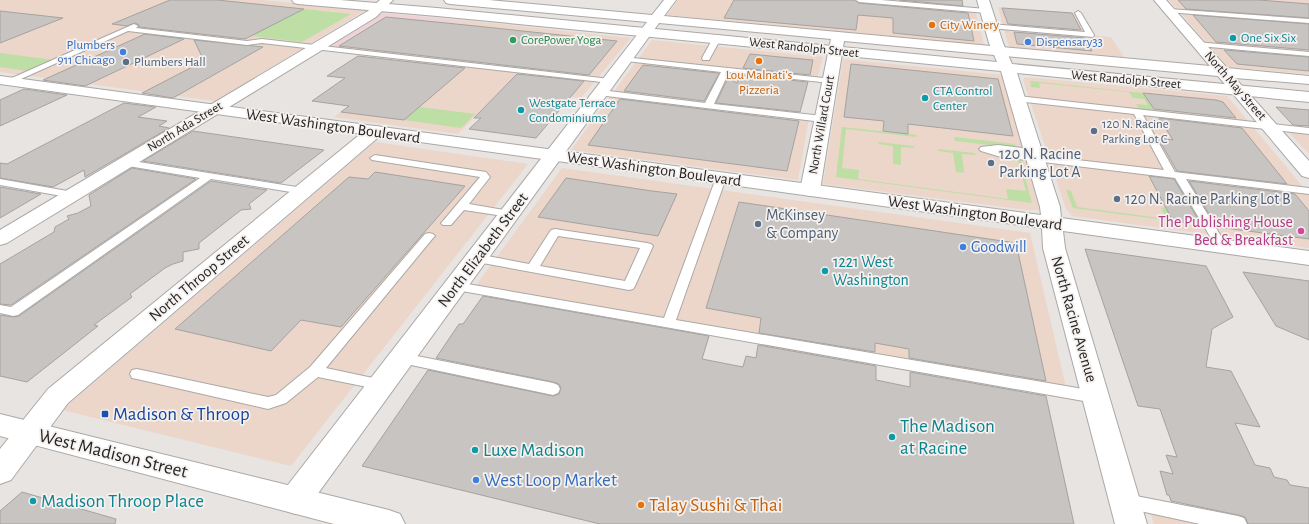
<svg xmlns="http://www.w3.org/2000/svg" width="1309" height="524" viewBox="0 0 1309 524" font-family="'Alegreya Sans',sans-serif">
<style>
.commercial{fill:#ebd6c9}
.education{fill:#eed3d6}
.green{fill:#bddea4}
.building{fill:#c7c4c2;stroke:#a5a2a0}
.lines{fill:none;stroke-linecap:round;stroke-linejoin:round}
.lane-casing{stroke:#aba8a6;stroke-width:2}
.street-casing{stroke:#aba8a6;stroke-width:2}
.secondary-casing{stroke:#aba8a6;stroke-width:2}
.lane{fill:#fff;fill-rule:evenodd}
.street{fill:#fff;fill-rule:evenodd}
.secondary{fill:#fff;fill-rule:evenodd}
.food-dot{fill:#e8710a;stroke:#f4f1ef;stroke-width:1.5}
.culture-dot{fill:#0f9aa8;stroke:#f4f1ef;stroke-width:1.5}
.leisure-dot{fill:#2e9e5b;stroke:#f4f1ef;stroke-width:1.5}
.shop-dot{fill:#3f7fe0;stroke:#f4f1ef;stroke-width:1.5}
.service-dot{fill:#5c6f8a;stroke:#f4f1ef;stroke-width:1.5}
.hotel-dot{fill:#d1479c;stroke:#f4f1ef;stroke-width:1.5}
.transit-dot{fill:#1a4fb4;stroke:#f4f1ef;stroke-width:1.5}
.labels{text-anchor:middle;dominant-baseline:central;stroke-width:3.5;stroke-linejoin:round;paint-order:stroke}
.far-food-label{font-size:13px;fill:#c56008;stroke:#f4f1ef;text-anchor:start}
.far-culture-label{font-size:13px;fill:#0d838f;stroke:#f4f1ef;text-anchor:start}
.far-leisure-label{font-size:13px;fill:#27864d;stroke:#f4f1ef;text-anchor:start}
.far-shop-label{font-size:13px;fill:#366cbe;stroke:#f4f1ef;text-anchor:start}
.far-street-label{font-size:13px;fill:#262424;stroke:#f4f1ef}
.far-service-label{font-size:13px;fill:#4e5e75;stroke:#f4f1ef;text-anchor:start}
.street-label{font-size:16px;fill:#262424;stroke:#f4f1ef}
.service-label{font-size:16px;fill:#4e5e75;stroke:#f4f1ef;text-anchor:start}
.hotel-label{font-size:16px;fill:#b23c85;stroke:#f4f1ef;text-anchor:end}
.shop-label{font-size:16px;fill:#366cbe;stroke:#f4f1ef;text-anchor:start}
.culture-label{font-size:16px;fill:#0d838f;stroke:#f4f1ef;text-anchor:start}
.near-transit-label{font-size:19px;fill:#164399;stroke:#f4f1ef;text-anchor:start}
.near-culture-label{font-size:19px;fill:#0d838f;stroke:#f4f1ef;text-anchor:start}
.near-street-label{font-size:19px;fill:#262424;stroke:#f4f1ef}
.near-shop-label{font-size:19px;fill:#366cbe;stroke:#f4f1ef;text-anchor:start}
.near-food-label{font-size:19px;fill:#c56008;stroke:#f4f1ef;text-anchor:start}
</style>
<rect width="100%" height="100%" fill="#e7e4e2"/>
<g class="commercial">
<polygon points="0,0 261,0 366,10 215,101 0,72"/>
<polygon points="678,0 859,0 975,10 984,45 667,15"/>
<polygon points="1169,0 1309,0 1309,74 1228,67"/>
<polygon points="998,7 1078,13 1090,35 1111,37 1124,57 1009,47"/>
<polygon points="462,20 631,38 581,98 503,88 458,134 334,117"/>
<polygon points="652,40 823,57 817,79 726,70 708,106 809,118 798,180 571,150"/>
<polygon points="843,59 1003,75 1040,205 1039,210 1028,210 823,184"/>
<polygon points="1025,77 1227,96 1309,194 1309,248 1072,216 1066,209 1023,80"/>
<polygon points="1285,128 1309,131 1309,154"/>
<polygon points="375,142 528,164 291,466 62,410"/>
<polygon points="562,168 1030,233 1067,392 474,288"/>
<polygon points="1147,503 1250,524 1154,524"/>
</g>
<polygon class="education" points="383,13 462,20 412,58 327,48"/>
<g class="green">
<polygon points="304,9 351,14 302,42 251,36"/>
<polygon points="0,53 54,60 28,71 0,67"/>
<polygon points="1030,81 1143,93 1156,113 1140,111 1136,104 1148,105 1144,99 1133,98 1129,92 1039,83 1040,88 1031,87"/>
<polygon points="420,107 475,114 461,128 404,120"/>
<polygon points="842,127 917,135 916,137 846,129 842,168 859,170 858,179 1008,199 1006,189 1026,191 1018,161 1002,159 1001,156 1020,158 1032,203 836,177"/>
<polygon points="954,137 1015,144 1016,148 955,141"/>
<polygon points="878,142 913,146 915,148 901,147 901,165 893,164 893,146 879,144"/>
<polygon points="937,149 974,153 976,155 962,154 964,173 956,172 953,153 939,151"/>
<polygon points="1066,190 1071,191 1077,207 1167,219 1161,208 1165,207 1173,221 1073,208"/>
</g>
<g class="building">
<polygon points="170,0 217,0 304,9 245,39 139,27 139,25 135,23 127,26 112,24"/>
<polygon points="734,0 855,0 859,3 968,13 974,41 893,33 893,18 858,15 856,30 724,18"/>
<polygon points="899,0 962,0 963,6"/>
<polygon points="1178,0 1259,0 1309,4 1309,18 1186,9"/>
<polygon points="1002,8 1072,13 1081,30 1008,24"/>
<polygon points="0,11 63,18 0,43"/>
<polygon points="1193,15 1309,24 1309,50 1216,42"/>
<polygon points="386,17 466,25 617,41 589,75 339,46"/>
<polygon points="1014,32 1085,38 1092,51 1017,44"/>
<polygon points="145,34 184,39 85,86 43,80"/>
<polygon points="194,40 263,47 173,98 142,93 204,61"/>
<polygon points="1224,50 1309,57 1309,71 1237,64"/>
<polygon points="750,54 780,57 813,60 810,75 743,68"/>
<polygon points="358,56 465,68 404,120 341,112 349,106 312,101 345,78 327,76"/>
<polygon points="851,64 998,79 1013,136 908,124 908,134 883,131 884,121 844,117"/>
<polygon points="643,65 718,73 719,74 704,101 624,91"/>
<polygon points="517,74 584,81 536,138 469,129 481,118 474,118"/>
<polygon points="740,75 808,82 800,112 716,103 728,78 737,83"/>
<polygon points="24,89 67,95 0,126 0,100"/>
<polygon points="1143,93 1216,100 1223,102 1236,118 1154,109"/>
<polygon points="620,99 799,121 787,171 588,145"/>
<polygon points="124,103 156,107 138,117 167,121 159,126 169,128 85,177 84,170 53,187 0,178 0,163 7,164"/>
<polygon points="1276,107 1309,110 1309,126 1293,125"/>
<polygon points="1159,118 1242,128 1287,184 1177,171 1158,138 1173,140"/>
<polygon points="193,131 324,150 281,183 143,161"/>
<polygon points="132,168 196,179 11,305 0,304 0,264 54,232 55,227 69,219 67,216 78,213 91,206 89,195"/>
<polygon points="375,172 465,186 341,327 301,320 271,351 175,329 349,177 368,179"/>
<polygon points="1149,176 1174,179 1201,224 1173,221"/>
<polygon points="566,178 652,191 677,194 658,236 538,217"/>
<polygon points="211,181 267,190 249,204 251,209 241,210 199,243 199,249 183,252 183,261 173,264 165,268 130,294 132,297 94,325 98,326 27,382 0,376 0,315 13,317 19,316"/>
<polygon points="1189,181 1295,194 1309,211 1309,239 1217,227"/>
<polygon points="0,187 41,194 0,218"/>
<polygon points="739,202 1016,243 1046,381 909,358 909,349 875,343 875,352 759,333 761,318 706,308"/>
<polygon points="1085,249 1206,266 1233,317 1212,329 1206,367 1231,371 1260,427 1235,423 1255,465 1270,468 1274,477 1287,480 1290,485 1309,488 1309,524 1248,524 1245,517 1238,515 1171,501 1169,495 1167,495 1160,471 1173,474 1166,455 1177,457 1160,409 1138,406"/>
<polygon points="1243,272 1309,281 1309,340 1276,326"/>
<polygon points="483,296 709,336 702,359 743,367 746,356 756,358 758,345 876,366 876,380 910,387 910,372 1046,396 1074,524 600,524 362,466 428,370 553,396 559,394 561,388 559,384 553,382 436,358 459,324 463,324"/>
<polygon points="22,492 116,519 115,524 0,524 0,511"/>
</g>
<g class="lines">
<g class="lane-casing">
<g id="lane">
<polygon points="856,0 881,0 986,9 989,11 986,13 859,2"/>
<polygon points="1169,9 1309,19 1309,23 1167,12 1166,11"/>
<polygon points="1078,11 1081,13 1094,35 1093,37 990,28 986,26 990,24 1085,32 1075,13"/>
<polygon points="134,24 138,26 136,28 247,41 262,39 610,79 614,81 610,83 262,43 247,45 128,31 12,83 9,83 5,81"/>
<polygon points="713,38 719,38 720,40 709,60 703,60 702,58"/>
<polygon points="1196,42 1309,52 1309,56 1199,46 1195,44"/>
<polygon points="623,57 833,79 833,83 830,83 729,72 714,104 823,116 827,119 823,122 598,95 597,93 598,91 601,90 705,103 721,72 626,61 622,59"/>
<polygon points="1018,96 1309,128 1309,134 1143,115 1175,172 1309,188 1309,194 1186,179 1227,246 1225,248 1217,248 1175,178 1001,157 981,151 979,149 981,147 998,145 1037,150 1039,152 1034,155 1164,170 1134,114 1015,101 1014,99 1015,97"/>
<polygon points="375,155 486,172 490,177 469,204 510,211 515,214 510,217 464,210 451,225 443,225 441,223 443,221 480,177 372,160 370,158"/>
<polygon points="126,160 303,188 308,191 303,194 211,179 18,315 13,316 0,313 0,305 11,307 200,178 122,165 121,163 122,161"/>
<polygon points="721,175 726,178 676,320 1095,391 1100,393 1102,397 1100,401 1095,403 456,290 452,289 450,286 452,283 456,282 664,318 716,178"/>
<polygon points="0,179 73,192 78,195 73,198 0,185"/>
<path d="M555,229l92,14 4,1 2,2 -18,40 -2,3 -4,1 -152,-28 -4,-1 -2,-3 2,-3 4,-1 52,10 22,-34zM558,236l82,12 -15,33 -85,-15z"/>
<polygon points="429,233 433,234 435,236 433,238 326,368 387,381 389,385 387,389 382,390 318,377 286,403 268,409 137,379 132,378 130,374 132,370 137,369 268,397 276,395 310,367 425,234"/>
<polygon points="402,353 553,383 558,385 560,389 558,393 553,395 397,362 395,358 397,354"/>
<polygon points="1126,494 1238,516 1244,518 1247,524 1200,524 1126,508 1120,506 1117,501 1120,496"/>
</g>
</g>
<g class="street-casing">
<g id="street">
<polygon points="380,0 393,0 376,17 7,243 0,245 0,230 368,11"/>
<polygon points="444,0 489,0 652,15 664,0 676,0 664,16 1210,66 1154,0 1166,0 1227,68 1309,76 1309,84 1235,78 1309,161 1309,178 1302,176 1218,76 844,41 820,190 817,194 810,196 803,194 800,190 831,39 659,23 306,510 295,514 284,510 279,500 284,490 647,22 450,4 446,3"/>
<polygon points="375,126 381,127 383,131 381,135 68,403 11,480 0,484 0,449 48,389 369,127"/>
</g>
</g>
<g class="secondary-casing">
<g id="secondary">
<polygon points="292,0 340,0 437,8 997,62 989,43 977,0 989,0 1003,43 1012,64 1309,92 1309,102 1017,73 1060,207 1061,218 1309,251 1309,265 1063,231 1065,248 1147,524 1115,524 1043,248 1042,228 0,84 0,76 1041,215 1040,207 1001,71 437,16 298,4 294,3"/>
<polygon points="0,414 389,510 400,514 405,524 334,524 0,436"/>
</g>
</g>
<use href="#lane" class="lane"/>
<use href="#street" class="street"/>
<use href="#secondary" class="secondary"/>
</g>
<g class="food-dot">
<circle cx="932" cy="25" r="4"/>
<circle cx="759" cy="61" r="4"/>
<circle cx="641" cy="505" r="4"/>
</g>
<g class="culture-dot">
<circle cx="1233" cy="38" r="4"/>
<circle cx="925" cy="98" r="4"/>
<circle cx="521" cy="110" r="4"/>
<circle cx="825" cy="271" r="4"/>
<circle cx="892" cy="437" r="4"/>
<circle cx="475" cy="450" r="4"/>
<circle cx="33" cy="501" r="4"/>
</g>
<circle class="leisure-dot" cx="513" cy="40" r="4"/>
<g class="shop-dot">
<circle cx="1028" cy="42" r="4"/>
<circle cx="123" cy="52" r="4"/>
<circle cx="963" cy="247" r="4"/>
<circle cx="476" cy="480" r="4"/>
</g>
<g class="service-dot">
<circle cx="126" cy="62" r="4"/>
<circle cx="1094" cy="131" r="4"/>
<circle cx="991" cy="163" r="4"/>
<circle cx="1117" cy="199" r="4"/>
<circle cx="758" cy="224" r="4"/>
</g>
<circle class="hotel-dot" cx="1301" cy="231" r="4"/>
<rect class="transit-dot" x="101" y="410" width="8" height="8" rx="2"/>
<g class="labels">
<g class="far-food-label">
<text x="940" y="25">City Winery</text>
<text x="759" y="75" text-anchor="middle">Lou Malnati's<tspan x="759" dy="15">Pizzeria</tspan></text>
</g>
<g class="far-culture-label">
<text x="1241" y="38">One Six Six</text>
<text x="933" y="91">CTA Control<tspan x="933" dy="15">Center</tspan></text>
<text x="529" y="103">Westgate Terrace<tspan x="529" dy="15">Condominiums</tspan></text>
</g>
<g class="far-leisure-label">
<text x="521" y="40">CorePower Yoga</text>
</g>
<g class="far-shop-label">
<text x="1036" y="42">Dispensary33</text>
<text x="115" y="45" text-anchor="end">Plumbers<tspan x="115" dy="15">911 Chicago</tspan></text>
</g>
<g class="far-street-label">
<text transform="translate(804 48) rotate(6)">West Randolph Street</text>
<text transform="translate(1126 80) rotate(5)">West Randolph Street</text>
<text transform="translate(1235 86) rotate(49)">North May Street</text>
<text transform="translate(822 125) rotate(-80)">North Willard Court</text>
<text transform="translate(185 127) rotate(-31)">North Ada Street</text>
</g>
<g class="far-service-label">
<text x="134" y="62">Plumbers Hall</text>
<text x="1102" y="124">120 N. Racine<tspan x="1102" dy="15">Parking Lot C</tspan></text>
</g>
<g class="street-label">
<text transform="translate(333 126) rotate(8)">West Washington Boulevard</text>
<text transform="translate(654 169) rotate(8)">West Washington Boulevard</text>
<text transform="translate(975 213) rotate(8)">West Washington Boulevard</text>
<text transform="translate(483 250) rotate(-53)">North Elizabeth Street</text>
<text transform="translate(199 278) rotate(-40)">North Throop Street</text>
<text transform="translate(1074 319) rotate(74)">North Racine Avenue</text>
</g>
<g class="service-label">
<text x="999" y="154">120 N. Racine<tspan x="999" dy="18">Parking Lot A</tspan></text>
<text x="1125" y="199">120 N. Racine Parking Lot B</text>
<text x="766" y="215">McKinsey<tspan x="766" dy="18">&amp; Company</tspan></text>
</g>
<g class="hotel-label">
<text x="1293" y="222">The Publishing House<tspan x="1293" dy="18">Bed &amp; Breakfast</tspan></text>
</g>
<g class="shop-label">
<text x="971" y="247">Goodwill</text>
</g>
<g class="culture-label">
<text x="833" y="262">1221 West<tspan x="833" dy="18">Washington</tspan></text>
</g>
<g class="near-transit-label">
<text x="113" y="414">Madison &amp; Throop</text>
</g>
<g class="near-culture-label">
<text x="900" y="426">The Madison<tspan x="900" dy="22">at Racine</tspan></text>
<text x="483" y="450">Luxe Madison</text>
<text x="41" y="501">Madison Throop Place</text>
</g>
<g class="near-street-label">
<text transform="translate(113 454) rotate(14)">West Madison Street</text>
</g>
<g class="near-shop-label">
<text x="484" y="480">West Loop Market</text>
</g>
<g class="near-food-label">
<text x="649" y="505">Talay Sushi &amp; Thai</text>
</g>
</g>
</svg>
